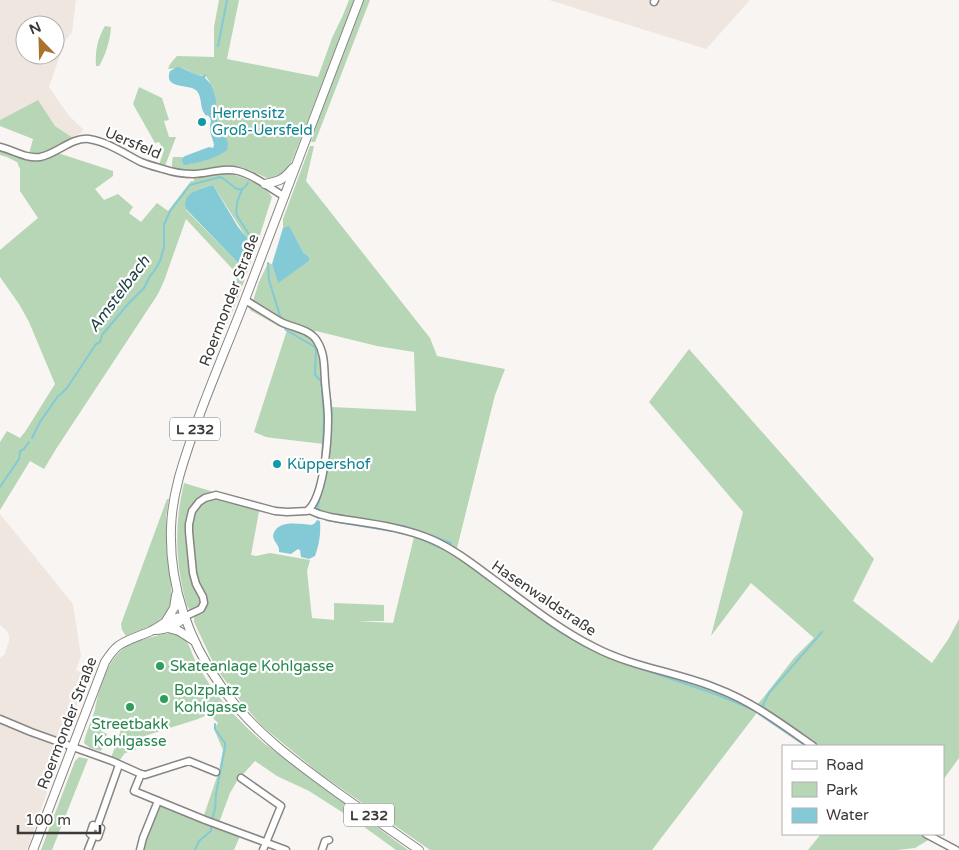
<svg xmlns="http://www.w3.org/2000/svg" width="959" height="850" viewBox="0 0 959 850" font-family="'Varela Round',sans-serif">
<style>
.built{fill:#efe6df;fill-rule:evenodd}
.green{fill:#b6d6b5;fill-rule:evenodd}
.water{fill:#84cad6}
.lines{fill:none;stroke-linecap:round;stroke-linejoin:round}
.stream{stroke:#84cad6;stroke-width:2}
.minor-casing{stroke:#888583;stroke-width:9}
.major-casing{stroke:#888583;stroke-width:10}
.minor{stroke:#fff;stroke-width:6}
.major{stroke:#fff;stroke-width:8}
.culture-dot{fill:#0f9aa8;stroke:#fff;stroke-width:2}
.leisure-dot{fill:#2e9e5b;stroke:#fff;stroke-width:2}
.labels{text-anchor:middle;dominant-baseline:central;stroke-width:4.5;stroke-linejoin:round;paint-order:stroke}
.shield{fill:#fff;stroke:#767574;stroke-width:1}
.shield-label{font-size:14px;font-weight:bold;fill:#3b3a39}
.culture-label{font-size:15px;fill:#0d838f;stroke:#fff;text-anchor:start}
.street-label{font-size:15px;fill:#3b3a39;stroke:#fff}
.leisure-label{font-size:15px;fill:#27864d;stroke:#fff;text-anchor:start}
.water-label{font-size:16px;font-style:italic;fill:#1c3e43;stroke:#fff}
</style>
<rect width="100%" height="100%" fill="#f8f5f3"/>
<g class="built">
<path d="M0,0h76l-4,32 -7,9 -16,46 20,29 14,13 -2,4 -8,5 -18,-12 -17,-26 -38,20zM25,25h30v30h-30z"/>
<polygon points="549,0 750,0 706,49"/>
<polygon points="0,514 73,604 81,656 76,670 87,675 27,850 0,850 0,658 5,654 9,641 9,635 6,630 0,625"/>
</g>
<g class="green">
<path d="M219,0h20l-12,59 91,18 14,-39 11,-23 6,-15h6l-42,107 -22,56 -9,12 -11,5c-12,-5 -24,-13 -37,-14 -20,-2 -43,11 -62,3v-7l1,-5h10l-1,5 1,2h7l33,-11 1,-23 -9,-14v-16l-2,-11 -2,-5 -6,-9c-9,2 -13,-3 -20,-6 -6,-2 -11,0 -17,0l2,-5 7,-8 37,1v-30z"/>
<polygon points="364,0 370,0 315,142 311,142 324,103"/>
<path d="M105,26l6,1c-1,14 -5,27 -12,39h-3c-1,-15 1,-26 9,-40z"/>
<polygon points="139,87 162,98 169,120 164,121 169,137 176,137 165,166 159,165 164,150 159,142 155,143 133,104"/>
<path d="M38,100l17,26 18,12 -18,9 3,6 55,18v5l-18,13 9,11 14,-6 15,13 -4,6 12,9 16,-19 11,8 23,-30h3v-4c28,-4 37,-7 63,7 6,4 12,7 15,13 -17,54 -35,112 -62,162h-1l29,-84 -52,-56 -22,62 -6,13 -102,155 -12,20 -14,-8 -30,49v-68l7,-11 13,7 5,-6 30,-48 -26,-62 -10,-18 -19,-27v-27l38,-32 -18,-27v-22l-3,-7 -10,-5 -7,-2v-10l29,9 4,-15 -33,-13v-6zM213,185l33,52 1,12 -7,16 -54,-55 -1,-9c11,-12 13,-12 28,-16z"/>
<path d="M310,146h4l-8,35 124,157 7,18 68,13 -10,26 -39,157 103,74 37,21 102,35 57,25 8,-9 31,-40 20,-20 -63,-55 -40,53 32,-124 -94,-110 40,-53 185,210 -21,42 79,62 17,-25 10,-19v139l-16,22v-34h-138l-46,-36 -107,140h-222l-111,-77 -57,-47 -20,-23 -24,-32 -7,-13 -17,-36v-4l7,-13c-3,4 -6,5 -11,5l-3,-4c-12,-43 -13,-80 -3,-123l76,23 -9,49 5,1 14,-3 40,7 -3,11 5,47 22,2v-17l50,2v16h-27l36,2 22,-90 -101,-20 11,-36 6,-70 85,4 -2,-59 -37,-6 -61,-15 -2,1 -13,-7 -2,6c6,2 12,7 16,12 13,22 9,75 9,101l-51,-6 -7,-1 -12,-5 34,-105 -6,1 -32,-18 9,-28 9,-19 4,1 6,18 31,-21v-4l-6,-5 -14,-25 -6,1v-9z"/>
<polygon points="167,499 169,499 166,516 172,599 165,617 157,623 126,636 122,630 121,624"/>
<path d="M170,633c20,3 18,14 26,29 17,32 42,59 69,82l143,106h-12l-40,-29 -47,-30 -32,-15 -22,-15 -18,20 -7,12 -13,35 23,8 -6,14h-91l1,-6 15,-39 43,16 17,-50 4,-21 -9,-21 4,-6 -9,-9 -11,5 -66,21 4,10 -11,3 -6,8 -8,-3 10,-28 -9,-5 1,-5 -8,-3 -4,14 6,3 -6,17 -11,-3 -6,-5c2,-12 8,-22 11,-34 4,-19 11,-46 27,-59 11,-9 35,-15 48,-17z"/>
<polygon points="79,757 88,759 52,850 41,850 75,761"/>
<polygon points="821,834 922,834 930,839 915,848 897,850 808,850"/>
</g>
<g class="water">
<path d="M177,67c9,1 16,8 25,9l3,-2 1,1 -1,3 6,6 2,5 3,11 -1,16 9,14 4,14 -1,6c-9,8 -30,13 -42,15l-2,-1c-2,-4 -1,-6 2,-8l24,-9 4,1 1,-3c-1,-6 -5,-13 -4,-19 0,-3 2,-4 0,-8 -3,-5 -3,0 -6,-5 -4,-6 -2,-16 -7,-22 -8,-8 -34,-1 -27,-20z"/>
<path d="M213,185l25,42 10,12 -1,2v8l-7,16 -54,-56c-6,-16 16,-21 27,-24z"/>
<polygon points="289,226 303,252 309,257 309,261 278,283 272,264 283,228"/>
<path d="M317,520l3,1c1,13 -1,24 -5,35l-6,3 -8,-2 -1,-7 -2,-1 -7,5 -12,-2c1,-7 -5,-9 -6,-16 3,-17 26,-12 39,-11l3,-2z"/>
</g>
<g class="lines">
<g class="stream">
<polyline points="218,46 227,0"/>
<path d="M242,190c-4,8 -7,17 -5,26l13,20 6,6"/>
<polyline points="268,263 269,280 281,319"/>
<polyline points="282,324 286,330 315,347 316,350 315,375 321,381 321,386"/>
<polyline points="322,390 324,418 322,462"/>
<polyline points="329,391 332,413 331,421"/>
<path d="M32,438l8,-16 18,-26 4,-3 5,-5 29,-44 4,-2 2,-7 26,-31 16,-16 6,-12 5,-6 5,-9 4,-14v-22l6,-14 20,-26 30,-8c10,3 18,22 28,6"/>
<polyline points="0,487 19,459 20,451 24,449 29,442"/>
<polyline points="318,509 325,513 343,516"/>
<path d="M318,509c-1,-7 8,-31 9,-41"/>
<polyline points="318,518 319,518"/>
<polyline points="326,520 392,531"/>
<polyline points="389,524 404,526 418,531"/>
<polyline points="397,532 417,537 436,546 444,549"/>
<polyline points="430,535 451,543"/>
<polyline points="448,551 459,558"/>
<polyline points="501,589 543,620"/>
<polyline points="547,623 562,633 592,650"/>
<polyline points="608,657 718,695 754,710"/>
<polyline points="767,711 764,709 763,705 769,693 822,632"/>
<polyline points="759,714 806,746"/>
<polyline points="790,726 818,746"/>
<polyline points="212,820 215,809 216,794 225,747 225,743 215,729 215,724"/>
<polyline points="195,850 199,841 211,831 211,825"/>
</g>
<g class="minor-casing">
<g id="minor">
<polyline points="654,2 655,0"/>
<path d="M0,147c13,3 26,12 40,10 17,-3 31,-20 49,-18 19,3 36,15 52,23 7,3 15,5 22,7 9,3 20,5 30,5 15,0 29,-7 45,-3 17,4 31,17 46,25"/>
<path d="M309,510l10,4 11,3c34,6 71,9 103,23 22,10 41,25 60,39 33,24 65,50 101,68 38,20 82,25 122,41 35,13 66,36 97,58"/>
<path d="M184,617l17,-8 3,-6 -1,-6 -7,-13 -3,-11 -4,-41v-8l3,-13 7,-9 6,-4 11,-3 59,16 12,1 20,-1c17,-13 21,-71 21,-92 0,-12 -2,-25 -3,-38 -1,-14 0,-28 -8,-40 -7,-12 -24,-13 -36,-19 -12,-7 -24,-15 -36,-22"/>
<polyline points="0,719 31,732 112,761 141,774 145,775 189,761 216,772"/>
<polyline points="141,774 134,791 205,820 286,850"/>
<polyline points="241,778 281,806 263,850"/>
<polyline points="926,834 956,850"/>
<polyline points="94,835 90,834 93,825 97,827 119,765"/>
<polyline points="88,850 94,835 98,837 101,828 97,827"/>
<polyline points="140,850 143,838 158,801"/>
<polyline points="322,850 325,841 329,840"/>
</g>
</g>
<g class="major-casing">
<g id="major">
<path d="M359,0c-38,99 -75,199 -113,297 -16,42 -34,83 -49,125 -12,35 -25,69 -26,106 -2,57 17,112 50,158 30,44 74,76 117,107 27,19 54,38 81,57"/>
<path d="M265,184c15,-3 18,-4 28,-16"/>
<polyline points="166,621 174,608 176,595"/>
<polyline points="168,628 179,631 193,640"/>
<path d="M155,630c10,0 23,-5 29,-13"/>
<path d="M33,850l72,-188c4,-6 7,-11 13,-16 10,-7 22,-10 33,-15 12,-6 18,-14 33,-14"/>
</g>
</g>
<use href="#minor" class="minor"/>
<use href="#major" class="major"/>
</g>
<g class="culture-dot">
<circle cx="202" cy="122" r="5"/>
<circle cx="277" cy="464" r="5"/>
</g>
<g class="leisure-dot">
<circle cx="160" cy="666" r="5"/>
<circle cx="164" cy="699" r="5"/>
<circle cx="130" cy="707" r="5"/>
</g>
<g class="labels">
<g class="shield">
<rect x="170" y="417.5" width="50" height="23" rx="4"/>
<rect x="344" y="803.5" width="50" height="23" rx="4"/>
</g>
<g class="shield-label">
<text x="195" y="429">L 232</text>
<text x="369" y="815">L 232</text>
</g>
<g class="culture-label">
<text x="212" y="113">Herrensitz<tspan x="212" dy="17">Groß-Uersfeld</tspan></text>
<text x="287" y="464">Küppershof</text>
</g>
<g class="street-label">
<text transform="translate(133 143) rotate(23)">Uersfeld</text>
<text transform="translate(229 300) rotate(-69)">Roermonder Straße</text>
<text transform="translate(544 598) rotate(34)">Hasenwaldstraße</text>
<text transform="translate(67 723) rotate(-69)">Roermonder Straße</text>
</g>
<g class="leisure-label">
<text x="170" y="666">Skateanlage Kohlgasse</text>
<text x="174" y="690">Bolzplatz<tspan x="174" dy="17">Kohlgasse</tspan></text>
<text x="130" y="724" text-anchor="middle">Streetbakk<tspan x="130" dy="17">Kohlgasse</tspan></text>
</g>
<g class="water-label">
<text transform="translate(119 294) rotate(-53)">Amstelbach</text>
</g>
</g>
<rect x="782" y="745" width="162" height="90" fill="#ffffff" stroke="#b1b0b0"/>
<rect x="792" y="761" width="25" height="8" fill="#ffffff" stroke="#b1b0b0"/>
<text x="826" y="770" font-size="15" fill="#3b3a39">Road</text>
<rect x="792" y="782" width="25" height="15" fill="#b6d6b5" stroke="#b1b0b0"/>
<text x="826" y="795" font-size="15" fill="#3b3a39">Park</text>
<rect x="792" y="808" width="25" height="15" fill="#84cad6" stroke="#b1b0b0"/>
<text x="826" y="820" font-size="15" fill="#3b3a39">Water</text>
<g transform="translate(40 40) rotate(337)"><circle r="24" fill="#ffffff" stroke="#b1b0b0"/>
<path d="M0-4L9 19L0 12L-9 19Z" fill="#a9722e"/>
<text y="-8" font-size="14" font-weight="bold" text-anchor="middle" fill="#3b3a39">N</text>
</g>
<path d="M18 825v8h82v-8" fill="none" stroke="#3b3a39" stroke-width="2.5"/>
<text x="25" y="825" font-size="15" fill="#3b3a39" stroke="#ffffff" stroke-width="4" paint-order="stroke">100 m</text>
</svg>
